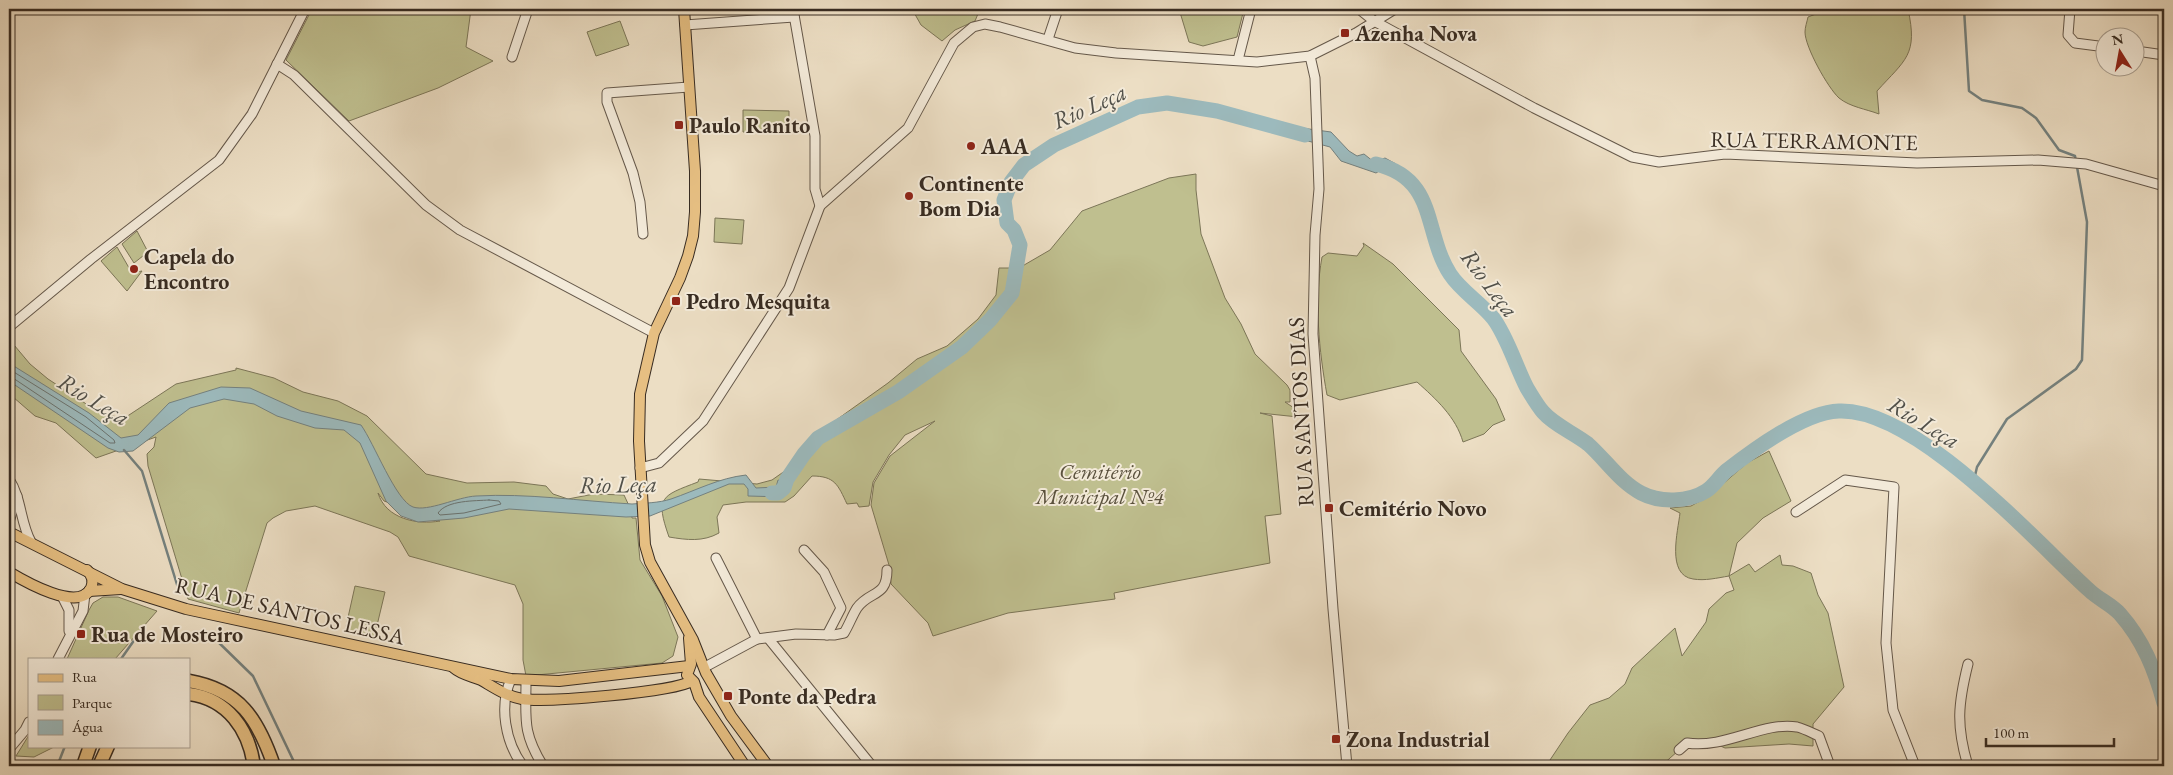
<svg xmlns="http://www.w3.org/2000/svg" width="2173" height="775" viewBox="0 0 2173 775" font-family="'EB Garamond',serif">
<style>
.green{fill:#bfbf8f;stroke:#7c7658;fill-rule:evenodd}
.water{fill:#9cbabd;stroke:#74817f}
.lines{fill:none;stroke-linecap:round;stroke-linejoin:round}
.shore{stroke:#6a7370;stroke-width:1}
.stream{stroke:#74817f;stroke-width:2.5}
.river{stroke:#9cbabd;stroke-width:15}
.minor-casing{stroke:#65584a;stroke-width:11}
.major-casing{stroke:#382c22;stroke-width:12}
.highway-casing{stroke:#382c22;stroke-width:15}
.minor{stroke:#f3ead9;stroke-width:9}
.major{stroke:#e6bf82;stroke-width:10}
.highway{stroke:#e6bf82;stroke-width:12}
.poi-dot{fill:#8f2418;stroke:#f3ead9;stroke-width:2}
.labels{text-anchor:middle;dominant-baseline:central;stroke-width:4;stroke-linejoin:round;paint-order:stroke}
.poi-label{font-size:22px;font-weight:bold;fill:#382c22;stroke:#f3ead9;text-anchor:start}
.street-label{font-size:22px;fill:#382c22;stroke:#f3ead9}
.park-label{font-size:22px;font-style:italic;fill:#5a513d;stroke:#f3ead9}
.water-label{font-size:24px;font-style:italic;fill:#515049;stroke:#f3ead9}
</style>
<rect width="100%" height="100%" fill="#ecdec4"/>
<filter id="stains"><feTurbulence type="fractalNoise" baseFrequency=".004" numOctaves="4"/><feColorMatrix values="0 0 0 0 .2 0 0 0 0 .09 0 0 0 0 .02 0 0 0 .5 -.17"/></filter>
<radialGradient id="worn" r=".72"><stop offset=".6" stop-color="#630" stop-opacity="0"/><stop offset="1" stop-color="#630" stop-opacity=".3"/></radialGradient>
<g class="green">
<polygon points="312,9 471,9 466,47 493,61 438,88 349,121 286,60"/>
<polygon points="912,9 980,9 975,21 955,30 942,41 921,25"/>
<polygon points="1179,9 1244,9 1237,37 1203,46 1189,42"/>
<path d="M1829,9h79c10,46 -2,50 -31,82l2,23c-13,-5 -29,-7 -40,-16 -11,-10 -34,-51 -34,-66 0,-5 2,-10 3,-15z"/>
<polygon points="620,21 629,45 596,56 587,32"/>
<polygon points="743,110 789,111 789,133 743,132"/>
<path d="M1196,174v16l5,44 24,64 16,26 14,30 32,31 3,5v12h-5l12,8 1,7 -38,-4 12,3 9,98 -16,2 5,47 -156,30 1,6 -107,14 -75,23 -5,-13 -37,-39 -2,-19 -18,-60 3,-22 16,-27 45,-35 -30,14 -16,20 -16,27 -4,24 -10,1 -2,-4 -10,1c-9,-19 -12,-28 -35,-28l-18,20 -9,6h-39l-23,3 -6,12 2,16c-16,9 -32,7 -50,4 -14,-40 -8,-41 29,-55l1,-3 58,5 15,-4 17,-12 14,-10 10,-18 19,-17 56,-40 29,-24 30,-13 31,-27 18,-24 3,-27h20l31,-18 32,-39 87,-33z"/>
<polygon points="715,218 744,220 742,244 714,242"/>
<polygon points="137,231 148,252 134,263 122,244"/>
<path d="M1363,243l30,21 66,66 2,21 35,48 9,21 -12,5 -9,9 -21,8c-7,-25 -27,-43 -46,-60l-77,18 -13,-5c-8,-44 -13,-94 -5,-138l6,-4 29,3 7,-10z"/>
<polygon points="117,247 132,273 142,271 127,291 101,261"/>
<path d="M9,339l21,25 18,15 49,32 26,8 53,-35 60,-14v-2l38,10 29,14 35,9 29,15 59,58 41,9 47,-1 32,4 7,8 15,5 26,-5 30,1 7,15 1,8h4l4,42 22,36 16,41 -5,19 -11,7 -136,13 -3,-16v-56l-8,-19 -106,-29 -11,-19 -8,-5 -75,-26 -29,5 -13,7 -6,5 -28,90 -51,-14 -40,-133 -1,-12 7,-7 2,-10 -60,21 -40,-35 -21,-7 -22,-19 -1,6h-3zM378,493l6,8 56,20c-23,4 -54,-2 -62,-28z"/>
<path d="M1769,451l22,50 -28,17 -26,25 -8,33 20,-12 6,8 25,-17 2,10 11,1 18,7 7,22 10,18 16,74 -31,37v22l-24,-2 -64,4 -11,-5h-27l-26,23h-115l22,-33 22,-28 19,-7 16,-14 7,-16 43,-40 7,28 24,-34 3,-13 17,-16 8,-3 -5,-14c-12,2 -24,5 -36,3 -27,-4 -15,-48 -13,-66l-10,-5 21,-2 18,-10 38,-33z"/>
<polygon points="355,586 385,592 374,638 345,631"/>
<polygon points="103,597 118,597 157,611 115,659 67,659 89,610 93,603"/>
<polygon points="29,735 29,746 56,746 34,757 16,756"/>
</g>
<g class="water">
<polygon points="1287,126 1331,132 1349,151 1357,156 1364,154 1374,162 1385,158 1396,164 1394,171 1384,168 1376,173 1341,161 1330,147 1286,135"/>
<path d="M9,363l80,50 32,25 17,-3 31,-32 52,-16 29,1 51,23 60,14c13,18 35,76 52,82 15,5 44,-10 63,-11 51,-3 104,5 156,8 13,-1 27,-1 39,-5 26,-9 48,-21 75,-24l10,13 20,-1 2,-7 14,4 -8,13 -36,-1v-7l-4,-5h-15l-79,32 -24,1 -117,-8 -45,9 -46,4 -17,-6 -15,-15 -26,-58 -16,-13 -29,-2 -38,-12 -23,-12 -30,-5 -34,9 -57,43 -14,1 -11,-4 -99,-67z"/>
</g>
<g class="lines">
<g class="shore">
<polyline points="9,369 86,417 114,440 115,443 110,443 13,378 9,377"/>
<path d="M489,500l10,1 2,3 -37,9 -24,2 -2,-2c9,-13 37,-12 51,-13z"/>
</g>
<g class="stream">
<polyline points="1964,9 1969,91 1982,100 2022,108 2036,118 2059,150 2075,156 2087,222 2082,360 2076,369 2007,419 1977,467 1974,480"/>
<polyline points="124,450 142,471 179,591"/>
<polyline points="211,635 253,676 296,766"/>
<polyline points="121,659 135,639 144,630"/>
<polyline points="58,764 65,746"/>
</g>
<g class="river">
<path d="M1376,164c62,15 47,68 74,110 11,17 30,28 43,44 14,18 23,49 34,70 5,8 10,17 16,24 11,13 31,21 45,32 18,16 32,38 53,49 19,10 48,9 65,-2 8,-5 13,-14 20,-20 27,-21 78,-59 113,-60 77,-3 195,129 250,179 9,9 22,14 31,24 23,26 35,56 44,89"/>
<polyline points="772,493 778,493 784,488 787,479 804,454 818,438 898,392 962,347 990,320 1012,293 1020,245 1014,230 1007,223 1004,200 1011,182 1024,165 1054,145 1138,107 1167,103 1217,111 1305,135"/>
</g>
<g class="minor-casing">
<g id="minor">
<polyline points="793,9 815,136 815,189 820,206"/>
<polyline points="1359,9 1374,21 1534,108 1632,157 1659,162 1725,154 1917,163 2038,160 2086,164 2164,186"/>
<polyline points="2070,9 2068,35 2075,43 2106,47"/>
<polyline points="685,25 794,17"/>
<polyline points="1048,39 1058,9"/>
<polyline points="2136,51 2164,55"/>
<polyline points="1310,56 1315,78 1319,189 1315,235 1313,334 1333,609 1347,766"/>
<polyline points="512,57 528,9"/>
<polyline points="1238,60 1251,9"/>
<polyline points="277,64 294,75 426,205 460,230 654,333"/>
<polyline points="643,234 640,202 633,173 607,102 607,93 689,87"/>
<polyline points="9,327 91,259 219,160 252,114 305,9"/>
<polyline points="640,468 659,463 703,421 789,288 820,206 908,128 954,43 973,27 985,24 1000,27 1075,48 1116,53 1257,62 1310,56 1356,33 1395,9"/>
<path d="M9,479c13,20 11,43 22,63"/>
<polyline points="1796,512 1845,480 1894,487 1886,643 1893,710 1915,766"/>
<polyline points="9,522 17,496"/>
<polyline points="804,550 824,572 841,608 827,635"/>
<polyline points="716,558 757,639"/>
<polyline points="62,596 69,610 69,631"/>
<polyline points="768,638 872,766"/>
<polyline points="58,659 83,611 85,594"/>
<path d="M1968,664c-10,40 -12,62 0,102"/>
<path d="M705,667l52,-28 39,-5 38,1 10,-2c5,-8 8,-17 13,-25 13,-18 30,-10 30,-38"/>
<path d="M511,679c-12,27 -6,63 12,87"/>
<path d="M526,681c0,38 -4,51 17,85"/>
<polyline points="9,749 25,730 29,722"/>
<path d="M1679,750l8,-7c38,6 77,-22 110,-16 8,2 15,6 22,9l11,30"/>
</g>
</g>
<g class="major-casing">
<g id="major">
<polyline points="684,9 695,171 695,212 693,236 688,256 680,278 654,333 640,394 639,441 645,545 650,562 693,640 706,673 731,716 768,766"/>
<polyline points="9,532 122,589 186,609 511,679 559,681 689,666"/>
<path d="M9,572c15,9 70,41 82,16 3,-7 1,-13 -4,-18"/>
<polyline points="89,591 121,589"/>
<polyline points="689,638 691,664 687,675 694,682 699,697 745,766"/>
<path d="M454,668c8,7 18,8 27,12 14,8 25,16 41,19 24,4 151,-7 170,-18"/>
</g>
</g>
<g class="highway-casing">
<g id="highway">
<path d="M189,681c51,9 69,38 85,85"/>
<path d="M189,694c39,5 60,36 65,72"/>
<polyline points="83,766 90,746"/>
<polyline points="99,766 108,746"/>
</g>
</g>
<use href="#minor" class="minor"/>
<use href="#major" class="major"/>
<use href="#highway" class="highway"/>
</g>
<g class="poi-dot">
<rect x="1340" y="28" width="10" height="10" rx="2.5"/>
<rect x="674" y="120" width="10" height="10" rx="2.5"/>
<circle cx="971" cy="146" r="5"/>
<circle cx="909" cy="196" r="5"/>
<circle cx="134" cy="269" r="5"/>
<rect x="671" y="296" width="10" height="10" rx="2.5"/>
<rect x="1324" y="503" width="10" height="10" rx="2.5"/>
<rect x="76" y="629" width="10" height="10" rx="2.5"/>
<rect x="723" y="691" width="10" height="10" rx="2.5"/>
<rect x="1331" y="734" width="10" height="10" rx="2.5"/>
</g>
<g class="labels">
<g class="poi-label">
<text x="1355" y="33">Azenha Nova</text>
<text x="689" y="125">Paulo Ranito</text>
<text x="981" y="146">AAA</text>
<text x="919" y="183">Continente<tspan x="919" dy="25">Bom Dia</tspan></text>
<text x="144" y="256">Capela do<tspan x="144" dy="25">Encontro</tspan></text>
<text x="686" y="301">Pedro Mesquita</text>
<text x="1339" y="508">Cemitério Novo</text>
<text x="91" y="634">Rua de Mosteiro</text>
<text x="738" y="696">Ponte da Pedra</text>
<text x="1346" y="739">Zona Industrial</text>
</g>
<g class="street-label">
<text transform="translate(1814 141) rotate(1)">RUA TERRAMONTE</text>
<text transform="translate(1301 412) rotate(-93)">RUA SANTOS DIAS</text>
<text transform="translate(290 611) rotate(13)">RUA DE SANTOS LESSA</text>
</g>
<g class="park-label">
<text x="1100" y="471">Cemitério<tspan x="1100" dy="25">Municipal Nº4</tspan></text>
</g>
<g class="water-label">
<text transform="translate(1089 106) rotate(-24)">Rio Leça</text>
<text transform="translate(1490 283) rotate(53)">Rio Leça</text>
<text transform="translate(94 399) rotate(31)">Rio Leça</text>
<text transform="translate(1924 422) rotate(31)">Rio Leça</text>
<text transform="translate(618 484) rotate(-1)">Rio Leça</text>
</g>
</g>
<rect width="2173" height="775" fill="none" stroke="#ecdec4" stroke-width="30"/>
<rect x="10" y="10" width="2153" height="755" fill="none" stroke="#382c22" stroke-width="2.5"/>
<rect x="15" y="15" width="2143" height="745" fill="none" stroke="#382c22"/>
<rect x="28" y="658" width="162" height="90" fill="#f3ead9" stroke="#a89e90"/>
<rect x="38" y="674" width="25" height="8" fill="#e6bf82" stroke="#a89e90"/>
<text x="72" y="682" font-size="15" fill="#382c22">Rua</text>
<rect x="38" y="695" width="25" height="15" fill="#bfbf8f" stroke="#a89e90"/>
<text x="72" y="708" font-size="15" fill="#382c22">Parque</text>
<rect x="38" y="720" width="25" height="15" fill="#9cbabd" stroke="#a89e90"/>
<text x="72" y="732" font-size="15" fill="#382c22">Água</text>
<g transform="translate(2120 52) rotate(349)"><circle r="24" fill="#f3ead9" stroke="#a89e90"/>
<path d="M0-4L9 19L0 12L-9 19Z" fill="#8f2418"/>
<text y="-8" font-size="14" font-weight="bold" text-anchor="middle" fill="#382c22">N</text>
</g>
<path d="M1986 738v8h128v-8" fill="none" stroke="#382c22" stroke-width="2.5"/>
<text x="1993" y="738" font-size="15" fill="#382c22" stroke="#f3ead9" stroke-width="4" paint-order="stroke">100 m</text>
<rect width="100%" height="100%" filter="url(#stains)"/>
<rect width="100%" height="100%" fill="url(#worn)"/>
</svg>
